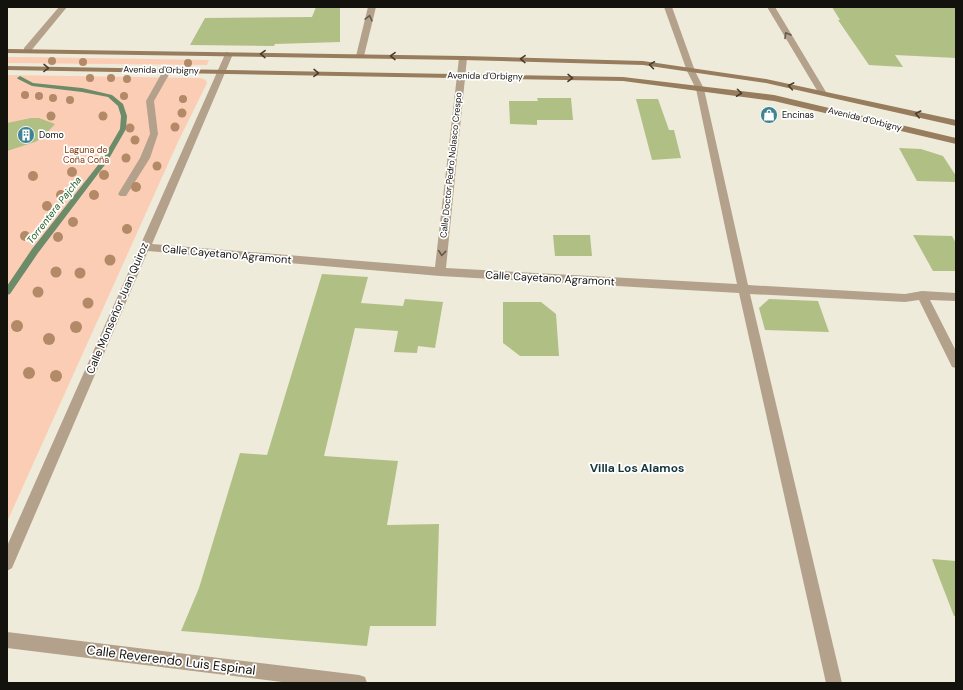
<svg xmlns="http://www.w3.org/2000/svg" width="963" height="690" viewBox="0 0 963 690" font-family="'DM Sans',sans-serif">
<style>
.green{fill:#fccdb5}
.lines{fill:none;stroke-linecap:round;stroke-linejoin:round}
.stream{fill:#6c8b69;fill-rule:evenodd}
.building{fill:#b0bf84}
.service{fill:#b3a18b;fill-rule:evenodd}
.minor{fill:#b3a18b;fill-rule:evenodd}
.secondary{fill:#977d5d;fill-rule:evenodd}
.tree{fill:#b28a68}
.oneway{stroke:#645a4c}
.oneway2{stroke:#483d2d}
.labels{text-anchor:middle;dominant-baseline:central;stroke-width:3.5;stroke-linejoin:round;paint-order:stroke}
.far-street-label{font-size:9px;fill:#14120d;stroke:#fff}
.far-poi-label{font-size:9px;fill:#14120d;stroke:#fff;text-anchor:start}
.far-park-label{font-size:9px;fill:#813a0b;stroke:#fff}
.far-water-label{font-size:10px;font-style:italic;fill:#266427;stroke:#fff}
.street-label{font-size:11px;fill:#14120d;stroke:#fff}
.neighbourhood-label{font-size:12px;font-weight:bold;fill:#14353c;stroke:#fff}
.near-street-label{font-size:13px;fill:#14120d;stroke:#fff}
</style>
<rect width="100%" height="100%" fill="#efebda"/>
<g class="green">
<polygon points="7,57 28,57 209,60 207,65 7,63"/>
<polygon points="7,75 200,78 206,80 207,83 177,144 7,522"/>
</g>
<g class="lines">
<polygon class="stream" points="20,76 33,83 82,88 112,95 123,104 127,116 126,129 107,162 38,253 10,294 7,295 7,286 32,249 102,160 120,129 121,116 118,106 108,97 82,92 32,86 18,79 17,78"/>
</g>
<g class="building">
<polygon points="316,7 340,7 340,42 275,44 274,46 190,45 205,18 312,17"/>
<polygon points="832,7 956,7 956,58 895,55 903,67 869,65 838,20 840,20"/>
<polygon points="537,98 571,98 573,120 537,120 537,125 510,124 509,101 538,101"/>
<polygon points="636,99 658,99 669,130 674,130 681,158 652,160"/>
<polygon points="31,118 39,118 55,124 42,138 35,142 7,151 7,123"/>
<polygon points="899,148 921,149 943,156 956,176 956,182 917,181"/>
<polygon points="553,235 590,235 592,256 555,256"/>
<polygon points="913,235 952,236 956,243 956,271 933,271"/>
<polygon points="322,274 368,277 361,303 403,306 405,299 443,302 435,348 418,346 417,353 394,352 398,331 355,328 324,456 398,461 387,525 439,524 436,626 370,626 367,646 181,631 199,588 240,453 267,455"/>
<polygon points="769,299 818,301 829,332 765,330 759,308"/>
<polygon points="503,302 541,302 556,314 559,356 520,356 503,343"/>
<polygon points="932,559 956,561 956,616 954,616"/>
</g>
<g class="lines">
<polygon class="service" points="164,69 171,71 154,101 158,134 150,158 126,196 120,196 118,194 140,158 150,134 146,101"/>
<g class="minor">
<polygon points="59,7 67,7 30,52 24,52 24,48"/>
<polygon points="368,7 376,7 364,56 360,58 356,56"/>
<polygon points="664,7 672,7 695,71 704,89 748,285 905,294 922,291 956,293 956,301 930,300 956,351 956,368 952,367 919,300 905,302 750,294 842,683 826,683 739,293 440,276 148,251 12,568 7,571 7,546 226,52 233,54 152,244 435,267 459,58 463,56 467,58 446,268 737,284 696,89 687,71"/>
<polygon points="767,7 775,7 826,92 825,94 822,95 818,92"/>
<polygon points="7,632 359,675 365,677 367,683 290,683 7,648"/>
</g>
<g class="secondary">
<polygon points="7,49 463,56 643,61 766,79 956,120 956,126 766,83 643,65 463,60 7,53"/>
<polygon points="7,66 623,77 774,95 956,138 956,144 774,101 623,81 7,70"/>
</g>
</g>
<g class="tree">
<circle cx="52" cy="61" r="4"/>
<circle cx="83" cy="62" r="4"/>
<circle cx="188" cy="63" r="4"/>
<circle cx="90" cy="78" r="4"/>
<circle cx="111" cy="78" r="4"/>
<circle cx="127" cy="79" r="4"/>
<circle cx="25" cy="95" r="4"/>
<circle cx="39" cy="96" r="4"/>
<circle cx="124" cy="96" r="4"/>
<circle cx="53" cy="98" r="4"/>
<circle cx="183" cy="99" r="4"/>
<circle cx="70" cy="100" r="4"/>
<circle cx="182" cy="113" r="4.5"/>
<circle cx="51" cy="116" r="4.5"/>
<circle cx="103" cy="116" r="4.5"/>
<circle cx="175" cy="127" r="4.5"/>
<circle cx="130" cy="128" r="4.5"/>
<circle cx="135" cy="140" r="4.5"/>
<circle cx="126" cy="158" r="4.5"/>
<circle cx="157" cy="166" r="4.5"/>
<circle cx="72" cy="172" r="5"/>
<circle cx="104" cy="175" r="5"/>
<circle cx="33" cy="176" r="5"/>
<circle cx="136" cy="187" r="5"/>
<circle cx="61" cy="195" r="5"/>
<circle cx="94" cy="195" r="5"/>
<circle cx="47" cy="206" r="5"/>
<circle cx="73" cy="222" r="5"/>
<circle cx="127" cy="229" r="5"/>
<circle cx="25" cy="236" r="5"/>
<circle cx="58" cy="237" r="5"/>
<circle cx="110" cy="260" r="5.5"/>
<circle cx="56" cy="272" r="5.5"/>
<circle cx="80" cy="273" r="5.5"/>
<circle cx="38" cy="292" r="5.5"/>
<circle cx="88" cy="303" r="5.5"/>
<circle cx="17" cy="326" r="6"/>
<circle cx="76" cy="327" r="6"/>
<circle cx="49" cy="339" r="6"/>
<circle cx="29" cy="373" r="6"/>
<circle cx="56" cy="376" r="6"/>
</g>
<defs><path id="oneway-chevron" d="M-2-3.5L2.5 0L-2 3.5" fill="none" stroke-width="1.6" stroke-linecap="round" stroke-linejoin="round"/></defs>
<g class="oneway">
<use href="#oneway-chevron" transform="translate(369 18) rotate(-76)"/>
<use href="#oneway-chevron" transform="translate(787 35) rotate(-121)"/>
<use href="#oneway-chevron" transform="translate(442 253) rotate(96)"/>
</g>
<g class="oneway2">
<use href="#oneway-chevron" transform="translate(263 54) rotate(-179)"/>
<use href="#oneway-chevron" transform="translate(393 56) rotate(-179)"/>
<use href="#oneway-chevron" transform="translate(523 59) rotate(-179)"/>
<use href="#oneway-chevron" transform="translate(652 65) rotate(-172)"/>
<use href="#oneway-chevron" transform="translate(46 68) rotate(1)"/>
<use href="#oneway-chevron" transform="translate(316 73) rotate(1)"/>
<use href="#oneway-chevron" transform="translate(570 78) rotate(1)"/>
<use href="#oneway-chevron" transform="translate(791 86) rotate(-169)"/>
<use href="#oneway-chevron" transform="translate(739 93) rotate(7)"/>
<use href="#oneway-chevron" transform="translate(918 114) rotate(-167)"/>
</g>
<defs>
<g id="shop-disc" transform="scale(0.9)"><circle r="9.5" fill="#408493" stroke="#fff"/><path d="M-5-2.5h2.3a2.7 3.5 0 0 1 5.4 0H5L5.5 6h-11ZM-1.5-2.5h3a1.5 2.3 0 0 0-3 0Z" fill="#fff"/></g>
<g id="building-disc" transform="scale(0.9)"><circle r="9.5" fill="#408493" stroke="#fff"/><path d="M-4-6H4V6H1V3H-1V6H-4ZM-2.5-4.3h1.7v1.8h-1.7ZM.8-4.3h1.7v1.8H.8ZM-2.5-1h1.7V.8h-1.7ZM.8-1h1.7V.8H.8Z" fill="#fff"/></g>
</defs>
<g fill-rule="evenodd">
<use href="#shop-disc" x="769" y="115"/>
<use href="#building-disc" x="26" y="135"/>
</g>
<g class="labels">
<g class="far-street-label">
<text transform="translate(161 70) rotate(1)">Avenida d'Orbigny</text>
<text transform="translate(485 76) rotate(1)">Avenida d'Orbigny</text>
<text transform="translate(865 119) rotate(14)">Avenida d'Orbigny</text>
<text transform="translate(451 165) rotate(-84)">Calle Doctor Pedro Nolasco Crespo</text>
</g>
<g class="far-poi-label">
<text x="782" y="115">Encinas</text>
<text x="39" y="135">Domo</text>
</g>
<g class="far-park-label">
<text x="86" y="150">Laguna de<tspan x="86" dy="10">Coña Coña</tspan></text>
</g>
<g class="far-water-label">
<text transform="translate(54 210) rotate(-52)">Torrentera Pajcha</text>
</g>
<g class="street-label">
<text transform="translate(227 254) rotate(5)">Calle Cayetano Agramont</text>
<text transform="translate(550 278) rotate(3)">Calle Cayetano Agramont</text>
<text transform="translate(117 308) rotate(-67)">Calle Monseñor Juan Quiroz</text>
</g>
<g class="neighbourhood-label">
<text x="637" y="468">Villa Los Alamos</text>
</g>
<g class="near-street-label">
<text transform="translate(171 660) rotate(7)">Calle Reverendo Luis Espinal</text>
</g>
</g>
<rect width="963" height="690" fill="none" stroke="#14120d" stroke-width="16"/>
</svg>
